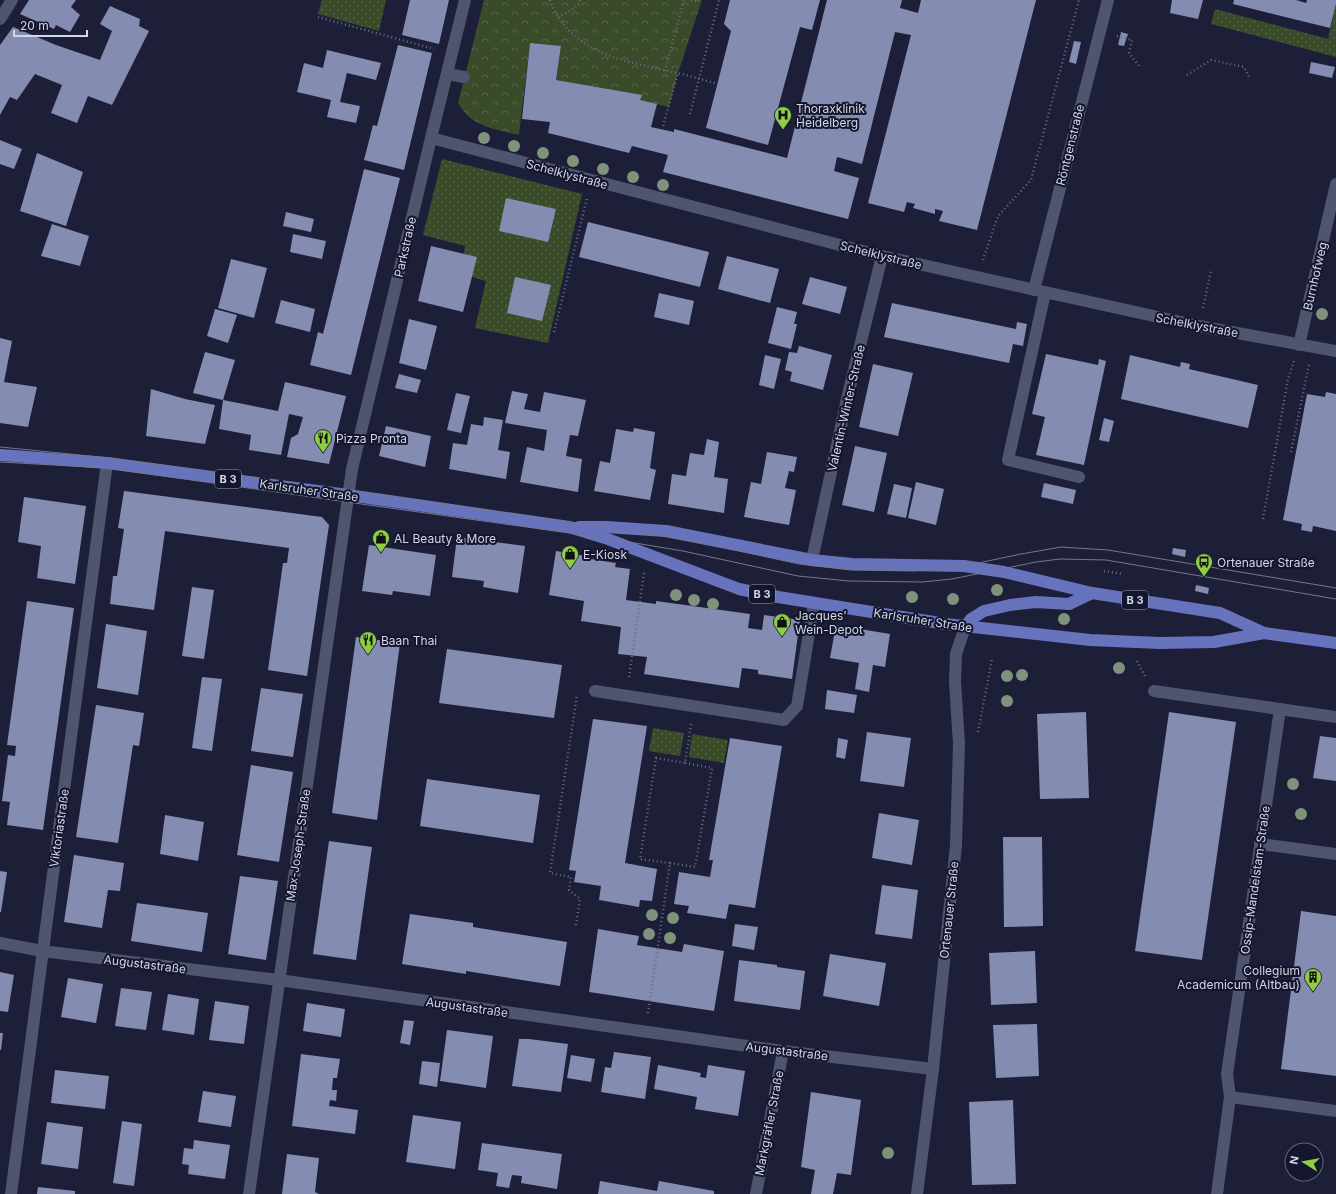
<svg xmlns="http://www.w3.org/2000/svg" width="1336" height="1194" viewBox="0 0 1336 1194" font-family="Inter,sans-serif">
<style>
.grass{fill:url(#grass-dots)}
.park{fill:url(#park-crowns)}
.building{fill:#848cb2}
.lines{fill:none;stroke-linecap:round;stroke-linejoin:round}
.path{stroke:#696d81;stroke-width:2.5;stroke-dasharray:1 3;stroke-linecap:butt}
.minor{stroke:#4f546f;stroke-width:12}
.major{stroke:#6873be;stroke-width:12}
.tram{stroke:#74788c;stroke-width:1}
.tree{fill:#7f927b}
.labels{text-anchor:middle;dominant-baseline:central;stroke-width:4;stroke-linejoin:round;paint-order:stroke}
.shield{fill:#13162c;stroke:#999daf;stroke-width:1}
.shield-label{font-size:11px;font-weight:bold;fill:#d3d7e7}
.poi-label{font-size:12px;fill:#d3d7e7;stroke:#13162c;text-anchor:start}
.street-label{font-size:12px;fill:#d3d7e7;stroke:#13162c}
</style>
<defs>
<pattern id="grass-dots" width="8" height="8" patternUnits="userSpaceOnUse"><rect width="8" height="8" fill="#3a4b2a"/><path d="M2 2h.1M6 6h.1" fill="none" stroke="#566449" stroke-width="1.8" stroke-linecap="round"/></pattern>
<pattern id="park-crowns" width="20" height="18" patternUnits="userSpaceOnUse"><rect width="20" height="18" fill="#3a4b2a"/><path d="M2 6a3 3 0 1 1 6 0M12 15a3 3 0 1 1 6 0" fill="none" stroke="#566449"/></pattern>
</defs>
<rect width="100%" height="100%" fill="#1c1f37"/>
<g class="grass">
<polygon points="322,0 386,0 379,31 318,14"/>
<polygon points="1336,4 1336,57 1211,24 1215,9 1328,39"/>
<polygon points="442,159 582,194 548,343 475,328 486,281 472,277 464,254 465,246 423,235"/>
<polygon points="653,728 684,733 680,756 649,751"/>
<polygon points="692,734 728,740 724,763 689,757"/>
</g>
<path class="park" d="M484,0h218l-24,73 -9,34 -113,-27 5,-33 -31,-3 -11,91c-25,-6 -47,-8 -61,-32z"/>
<g class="building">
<polygon points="29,0 76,0 71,7 80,15 70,32 56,25 54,29 20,14"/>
<polygon points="410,0 449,0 439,44 402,35"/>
<polygon points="730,0 820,0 812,30 800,27 768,145 706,128 731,31 724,24"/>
<polygon points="827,0 902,0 900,8 918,13 921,0 1036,0 977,230 939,221 943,211 935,209 935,214 913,208 915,204 907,202 904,212 868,203 911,35 895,32 862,164 837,157 834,171 859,178 848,219 663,172 668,155 632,146 629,153 548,133 550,122 522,119 530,43 561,46 556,80 642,95 640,100 657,104 651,127 674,132 674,129 787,158"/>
<polygon points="1172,0 1203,0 1198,19 1170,13"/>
<polygon points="1234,0 1296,0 1306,3 1307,0 1336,0 1336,4 1330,28 1233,4"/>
<polygon points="110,6 140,19 139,26 149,31 112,105 88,96 77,123 51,113 62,85 35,74 17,100 10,97 0,115 0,45 13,27 56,45 100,60 112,31 100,24"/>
<polygon points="1121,32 1128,34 1124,46 1118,45"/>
<polygon points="1074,41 1081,42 1076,64 1069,62"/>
<polygon points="398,45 432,53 404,170 364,160 373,125 377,126"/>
<polygon points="327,50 381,63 376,80 347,73 340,102 360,106 356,123 327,117 331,100 297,92 304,63 323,68"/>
<polygon points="1311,62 1335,67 1332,78 1309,73"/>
<polygon points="0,140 22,149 14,169 0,164"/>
<polygon points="37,153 83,172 66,226 20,211"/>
<polygon points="364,169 400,178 351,375 310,365 318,332 323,334"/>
<polygon points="506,198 556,209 548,242 499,231"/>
<polygon points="286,212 314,219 311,232 283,226"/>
<polygon points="588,222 709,252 700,287 579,257"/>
<polygon points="52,224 89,236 80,266 41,256"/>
<polygon points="293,234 326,241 322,259 290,252"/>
<polygon points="431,246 477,257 463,312 418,301"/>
<polygon points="727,256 779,269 770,303 718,289"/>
<polygon points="231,259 267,268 254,318 218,308"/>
<polygon points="515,277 551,285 542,321 507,313"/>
<polygon points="810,277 847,287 840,314 802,304"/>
<polygon points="659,293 694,301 689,325 654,317"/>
<polygon points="281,300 315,309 310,332 275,323"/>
<polygon points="892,303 1016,329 1017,322 1027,324 1023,346 1013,344 1009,363 884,337"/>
<polygon points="777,307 797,312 794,324 797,324 791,349 768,343"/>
<polygon points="215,309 237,315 228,343 207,336"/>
<polygon points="409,319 437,326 426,370 399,363"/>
<polygon points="0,338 12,341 4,382 37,387 28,427 0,423"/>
<polygon points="799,346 832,355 823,390 790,381 792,372 785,370 789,352 797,353"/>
<polygon points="205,352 235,360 223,400 278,411 285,382 346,396 329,464 287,457 291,438 298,434 303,417 289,414 281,455 249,450 251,435 219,429 223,400 193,393"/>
<polygon points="1046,354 1098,365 1099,359 1106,361 1084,465 1036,455 1045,417 1032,414"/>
<polygon points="765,355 781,359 774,389 759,385"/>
<polygon points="1130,355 1180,367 1181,362 1190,364 1189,369 1258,385 1248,428 1121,399"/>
<polygon points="873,364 913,373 898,436 859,427"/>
<polygon points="399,374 421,380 417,393 395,388"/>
<polygon points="151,389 185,399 215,405 205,444 146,436"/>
<polygon points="512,391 528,394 524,409 540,412 544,392 586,400 578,436 570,435 566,456 582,459 578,492 520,482 527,447 544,451 547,430 505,423"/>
<polygon points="1326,392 1336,394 1336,531 1313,526 1312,532 1301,530 1302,524 1283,520 1307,394 1325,397"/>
<polygon points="456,393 470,396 461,433 447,430"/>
<polygon points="484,417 503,420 498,450 510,452 506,479 449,469 453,443 467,445 471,424 483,426"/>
<polygon points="1104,418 1114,421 1109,442 1099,440"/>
<polygon points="386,426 431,436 425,467 379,456"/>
<polygon points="634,428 655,432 650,468 656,470 650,500 594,491 600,461 610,463 616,429 633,432"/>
<polygon points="707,439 719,442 714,477 728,479 724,513 668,504 672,474 686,476 690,453 704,455"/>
<polygon points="855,446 887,453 874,512 842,505"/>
<polygon points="767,452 797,457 794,472 789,471 785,488 796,490 789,525 744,517 751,482 761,484"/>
<polygon points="916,482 944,489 936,525 908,518"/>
<polygon points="1044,483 1076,490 1073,504 1041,497"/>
<polygon points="894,484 912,488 906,518 887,514"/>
<polygon points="124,491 322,517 329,525 307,676 268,670 283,563 287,563 289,548 165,531 154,610 110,604 113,576 117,576 124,529 118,528"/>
<polygon points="24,497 86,506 75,584 37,578 41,546 18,542"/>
<polygon points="457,537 525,546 518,593 483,587 484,581 452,577"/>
<polygon points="369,545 436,555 430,596 393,591 392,595 362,591"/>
<polygon points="1173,548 1186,550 1185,557 1172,554"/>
<polygon points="556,551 591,557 591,559 616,563 615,567 630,569 626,600 656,604 656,601 750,614 748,628 762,630 764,615 800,620 792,679 758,674 758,670 742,668 739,688 644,674 647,657 618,654 621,627 581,621 584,601 549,595"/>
<polygon points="1196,585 1209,588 1208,594 1195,591"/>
<polygon points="192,587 214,590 204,659 182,656"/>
<polygon points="27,601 74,608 43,830 7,825 10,802 2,801 8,755 15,756 16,746 7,745"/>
<polygon points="106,624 147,631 138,695 97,688"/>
<polygon points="836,625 890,634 885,667 873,665 869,692 855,689 859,663 830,658"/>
<polygon points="356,637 400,643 377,820 332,813"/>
<polygon points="447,649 562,665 554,718 439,703"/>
<polygon points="202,677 222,679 212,751 192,748"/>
<polygon points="261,688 303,694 293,757 251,751"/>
<polygon points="827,690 857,695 854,713 825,709"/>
<polygon points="96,705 144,713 139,746 133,745 118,843 76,837"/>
<polygon points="1086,712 1089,798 1040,799 1037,714"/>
<polygon points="1169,712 1236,722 1202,960 1135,951"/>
<polygon points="593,719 647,726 625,863 657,869 652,901 640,900 639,907 599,900 601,886 574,882 576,871 569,870"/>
<polygon points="867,732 911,738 904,787 860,781"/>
<polygon points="1320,736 1336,738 1336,781 1313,778"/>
<polygon points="730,738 782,746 755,908 729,904 726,919 687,913 689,906 674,904 679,872 710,877 713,860 709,860"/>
<polygon points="838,738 848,740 845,759 836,757"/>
<polygon points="251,765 293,772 279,862 237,855"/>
<polygon points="427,779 540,795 533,843 420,826"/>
<polygon points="879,813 919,820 912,865 872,858"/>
<polygon points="165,815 204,822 198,861 160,854"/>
<polygon points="1003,837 1042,837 1043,926 1004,927"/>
<polygon points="329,841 372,847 356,960 313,954"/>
<polygon points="74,855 124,863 120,891 108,890 102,928 64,922"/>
<polygon points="0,871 7,872 1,912 0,912"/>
<polygon points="240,876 278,881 266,960 228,954"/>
<polygon points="882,885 918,890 912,939 875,934"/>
<polygon points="137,903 208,913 202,952 131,941"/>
<polygon points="1301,911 1336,916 1336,1076 1281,1069"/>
<polygon points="410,914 473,923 473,927 567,942 560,986 466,971 466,974 402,964"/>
<polygon points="735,924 758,927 754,950 732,946"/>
<polygon points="598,929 639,936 637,945 682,952 684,944 724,951 714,1011 589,992"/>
<polygon points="1035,951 1037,1003 991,1005 989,953"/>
<polygon points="830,954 886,963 879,1006 823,996"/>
<polygon points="739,960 777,965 777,967 805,971 800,1010 734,1001"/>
<polygon points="0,972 14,975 8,1012 0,1011"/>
<polygon points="68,978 103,984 96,1023 61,1017"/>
<polygon points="121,988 152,992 146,1030 115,1026"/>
<polygon points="168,994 199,999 194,1035 162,1030"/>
<polygon points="215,1001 249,1006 244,1044 209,1040"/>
<polygon points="307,1003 345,1009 341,1037 303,1031"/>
<polygon points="404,1020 414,1021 410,1045 400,1043"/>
<polygon points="1037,1024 1039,1076 996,1078 993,1025"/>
<polygon points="447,1030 493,1036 486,1088 440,1081"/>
<polygon points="0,1033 3,1033 1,1050 0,1050"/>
<polygon points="519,1039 529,1039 568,1044 561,1092 512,1086"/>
<polygon points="614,1052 651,1057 645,1099 601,1092 605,1067 611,1068"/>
<polygon points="301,1054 340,1059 337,1078 333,1078 332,1090 337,1090 336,1101 330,1100 329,1106 358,1110 355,1134 292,1126"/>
<polygon points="571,1055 595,1059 591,1082 567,1078"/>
<polygon points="422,1061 440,1063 437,1087 419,1084"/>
<polygon points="658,1065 701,1073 700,1077 706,1078 708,1065 745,1071 738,1116 695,1109 697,1097 654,1089"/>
<polygon points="55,1070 109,1076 105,1109 51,1103"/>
<polygon points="203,1091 236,1096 231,1127 198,1122"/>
<polygon points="811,1092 861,1100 851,1175 837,1173 833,1194 811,1194 815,1170 801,1167"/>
<polygon points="1013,1100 1016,1184 972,1185 969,1102"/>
<polygon points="413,1115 461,1122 455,1169 406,1162"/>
<polygon points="122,1121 142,1124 134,1186 113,1183"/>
<polygon points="47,1122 83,1127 78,1169 41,1164"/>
<polygon points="194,1140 230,1145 225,1179 188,1174 189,1165 182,1164 184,1148 193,1149"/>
<polygon points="482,1143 562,1154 557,1189 521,1183 522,1176 512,1175 509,1188 496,1186 498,1173 478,1170"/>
<polygon points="287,1154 319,1158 315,1192 319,1194 282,1194"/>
<polygon points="600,1181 657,1191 659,1181 714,1191 714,1194 598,1194"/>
<polygon points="38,1187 75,1191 75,1194 37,1194"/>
</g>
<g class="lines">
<g class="path">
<path d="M550,0c21,55 75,61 127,73 14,3 27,7 41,11"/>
<polyline points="691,0 698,2 698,0"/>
<polyline points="318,17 434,49"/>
<polyline points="558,17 570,11 580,3 580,0"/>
<polyline points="1117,36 1132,40 1129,53 1139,66"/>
<polyline points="665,71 684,0"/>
<polyline points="1187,75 1211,60 1244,67 1249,77"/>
<polyline points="690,114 719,0"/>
<polyline points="663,126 678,73"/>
<polyline points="983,260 998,216 1031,180 1079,0"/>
<polyline points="1203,308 1211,271"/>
<polyline points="554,332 587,198"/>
<polyline points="1291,452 1309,364"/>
<polyline points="1263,519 1288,379 1294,361"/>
<polyline points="1104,571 1123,574"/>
<polyline points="1137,661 1145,676"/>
<polyline points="629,677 644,573"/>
<polyline points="978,732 992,659"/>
<polyline points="670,863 695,867 712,768 685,763"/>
<polyline points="576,925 580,899 569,890 571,877 550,873 577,695"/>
<polyline points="648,1013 670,863 640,859 656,758 685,763 691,724"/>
</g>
<g class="minor">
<polyline points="0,19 12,0"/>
<polyline points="447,74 464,77"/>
<polyline points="431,138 882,256 1199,326 1336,351"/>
<polyline points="1034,290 1108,0"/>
<polyline points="1045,293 1008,460 1079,477"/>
<polyline points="1299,345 1336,184"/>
<polyline points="812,560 847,399 882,256"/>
<polyline points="595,691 784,720 797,706 814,603"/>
<polyline points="1154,691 1336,717"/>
<polyline points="1260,844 1336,854"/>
<polyline points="0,943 42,951 279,980 783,1051 933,1069"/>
<polyline points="1230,1097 1336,1111"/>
<polyline points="11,1194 107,463"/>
<polyline points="249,1194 352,469 431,138 465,0"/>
<polyline points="756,1194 783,1051"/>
<polyline points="917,1194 933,1069 956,845 959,744 955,681 956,654 965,627"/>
<polyline points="1217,1194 1230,1097 1227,1074 1280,709"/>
</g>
<g class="major">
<polyline points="0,455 107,463 348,495 569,527 605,538 739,589 778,597 946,624 1090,640 1160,643 1214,642 1264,633 1336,643"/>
<polyline points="579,527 606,527 666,531 812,560 852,564 964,566 1004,572 1092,593 1220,613 1264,633"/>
<polyline points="965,627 971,619 984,611 1010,605 1036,602 1069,604 1092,593"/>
</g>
<g class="tram">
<polyline points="0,447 110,458 606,527 694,541 799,564 851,570 914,571 964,566 1021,554 1061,547 1108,550 1336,588"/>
<polyline points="0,462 107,468 347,502 605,538 683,551 798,576 849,581 922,582 952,579 1036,562 1060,559 1106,560 1336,599"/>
</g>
</g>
<g class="tree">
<circle cx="484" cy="138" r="6"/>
<circle cx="514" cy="146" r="6"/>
<circle cx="543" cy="153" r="6"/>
<circle cx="573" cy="161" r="6"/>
<circle cx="603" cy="169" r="6"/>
<circle cx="633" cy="177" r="6"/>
<circle cx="663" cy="185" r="6"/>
<circle cx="1322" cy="314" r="6"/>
<circle cx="997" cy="590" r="6"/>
<circle cx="676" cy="595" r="6"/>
<circle cx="912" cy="597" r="6"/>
<circle cx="953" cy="599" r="6"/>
<circle cx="694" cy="600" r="6"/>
<circle cx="713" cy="604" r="6"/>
<circle cx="1064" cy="619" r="6"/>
<circle cx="1119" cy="668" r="6"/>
<circle cx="1022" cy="675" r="6"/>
<circle cx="1007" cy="676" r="6"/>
<circle cx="1007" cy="701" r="6"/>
<circle cx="1293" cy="784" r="6"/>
<circle cx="1301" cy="814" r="6"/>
<circle cx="652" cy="915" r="6"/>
<circle cx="673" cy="918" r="6"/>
<circle cx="649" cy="934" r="6"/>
<circle cx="670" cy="938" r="6"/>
<circle cx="888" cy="1153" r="6"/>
</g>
<defs>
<g id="hospital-pin" transform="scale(0.9)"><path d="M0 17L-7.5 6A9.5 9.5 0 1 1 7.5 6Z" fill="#8dce44" stroke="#13162c"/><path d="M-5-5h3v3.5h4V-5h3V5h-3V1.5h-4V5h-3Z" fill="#111"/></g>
<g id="restaurant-pin" transform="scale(0.9)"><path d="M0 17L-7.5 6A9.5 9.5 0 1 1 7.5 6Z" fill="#8dce44" stroke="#13162c"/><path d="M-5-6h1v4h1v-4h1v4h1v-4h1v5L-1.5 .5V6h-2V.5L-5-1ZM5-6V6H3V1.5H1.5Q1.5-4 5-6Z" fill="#111"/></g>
<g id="shop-pin" transform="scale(0.9)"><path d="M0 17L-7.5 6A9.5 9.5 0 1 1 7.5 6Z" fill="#8dce44" stroke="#13162c"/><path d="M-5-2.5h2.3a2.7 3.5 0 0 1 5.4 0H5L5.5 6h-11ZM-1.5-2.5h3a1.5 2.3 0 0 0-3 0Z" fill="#111"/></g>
<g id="bus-pin" transform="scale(0.9)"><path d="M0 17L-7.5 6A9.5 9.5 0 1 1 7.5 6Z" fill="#8dce44" stroke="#13162c"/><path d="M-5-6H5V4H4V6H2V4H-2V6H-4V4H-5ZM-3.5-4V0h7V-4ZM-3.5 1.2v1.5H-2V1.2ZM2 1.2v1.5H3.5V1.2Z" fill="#111"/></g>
<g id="building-pin" transform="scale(0.9)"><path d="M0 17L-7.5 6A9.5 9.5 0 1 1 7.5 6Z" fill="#8dce44" stroke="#13162c"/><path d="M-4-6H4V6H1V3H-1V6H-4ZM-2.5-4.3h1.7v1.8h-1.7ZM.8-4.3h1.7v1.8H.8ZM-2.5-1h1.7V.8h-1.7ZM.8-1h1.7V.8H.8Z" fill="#111"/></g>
</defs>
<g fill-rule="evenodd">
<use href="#hospital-pin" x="783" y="115"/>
<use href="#restaurant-pin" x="323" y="438"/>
<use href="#shop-pin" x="381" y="538"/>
<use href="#shop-pin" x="570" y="554"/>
<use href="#bus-pin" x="1204" y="562"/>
<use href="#shop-pin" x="782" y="622"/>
<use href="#restaurant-pin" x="368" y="640"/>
<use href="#building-pin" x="1313" y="977"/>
</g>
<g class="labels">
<g class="shield">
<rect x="215" y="470" width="26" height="18" rx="3"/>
<rect x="749" y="585" width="26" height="18" rx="3"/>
<rect x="1122" y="591" width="26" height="18" rx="3"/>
</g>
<g class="shield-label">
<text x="228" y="479">B 3</text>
<text x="762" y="594">B 3</text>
<text x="1135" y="600">B 3</text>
</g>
<g class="poi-label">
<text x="796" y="108">Thoraxklinik<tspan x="796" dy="14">Heidelberg</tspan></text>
<text x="336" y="438">Pizza Pronta</text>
<text x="394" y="538">AL Beauty &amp; More</text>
<text x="583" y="554">E-Kiosk</text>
<text x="1217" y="562">Ortenauer Straße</text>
<text x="795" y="615">Jacques’<tspan x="795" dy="14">Wein-Depot</tspan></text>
<text x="381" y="640">Baan Thai</text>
<text x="1300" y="970" text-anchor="end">Collegium<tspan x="1300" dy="14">Academicum (Altbau)</tspan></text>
</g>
<g class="street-label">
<text transform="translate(1070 145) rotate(-76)">Röntgenstraße</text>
<text transform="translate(567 174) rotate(15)">Schelklystraße</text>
<text transform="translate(405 247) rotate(-77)">Parkstraße</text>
<text transform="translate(881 255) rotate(14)">Schelklystraße</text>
<text transform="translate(1315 276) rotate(-77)">Burnhofweg</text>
<text transform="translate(1197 325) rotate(11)">Schelklystraße</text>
<text transform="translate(846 408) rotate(-77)">Valentin-Winter-Straße</text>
<text transform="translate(309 490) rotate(8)">Karlsruher Straße</text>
<text transform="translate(923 620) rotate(9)">Karlsruher Straße</text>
<text transform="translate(59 828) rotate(-82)">Viktoriastraße</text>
<text transform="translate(298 845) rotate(-82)">Max-Joseph-Straße</text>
<text transform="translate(1255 880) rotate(-82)">Ossip-Mandelstam-Straße</text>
<text transform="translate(949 910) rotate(-84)">Ortenauer Straße</text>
<text transform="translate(145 964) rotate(7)">Augustastraße</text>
<text transform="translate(467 1007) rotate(8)">Augustastraße</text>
<text transform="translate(787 1051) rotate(7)">Augustastraße</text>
<text transform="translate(769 1123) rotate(-79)">Markgräfler Straße</text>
</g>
</g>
<g transform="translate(1304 1162) rotate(281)"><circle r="19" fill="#13162c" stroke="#606377"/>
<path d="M0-3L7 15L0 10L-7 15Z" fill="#8dce44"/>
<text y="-6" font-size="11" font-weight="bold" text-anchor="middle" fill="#d3d7e7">N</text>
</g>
<path d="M14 30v6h73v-6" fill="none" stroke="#d3d7e7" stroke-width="2"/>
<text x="20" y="30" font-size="12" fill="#d3d7e7" stroke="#13162c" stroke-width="3" paint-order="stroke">20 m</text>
</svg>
